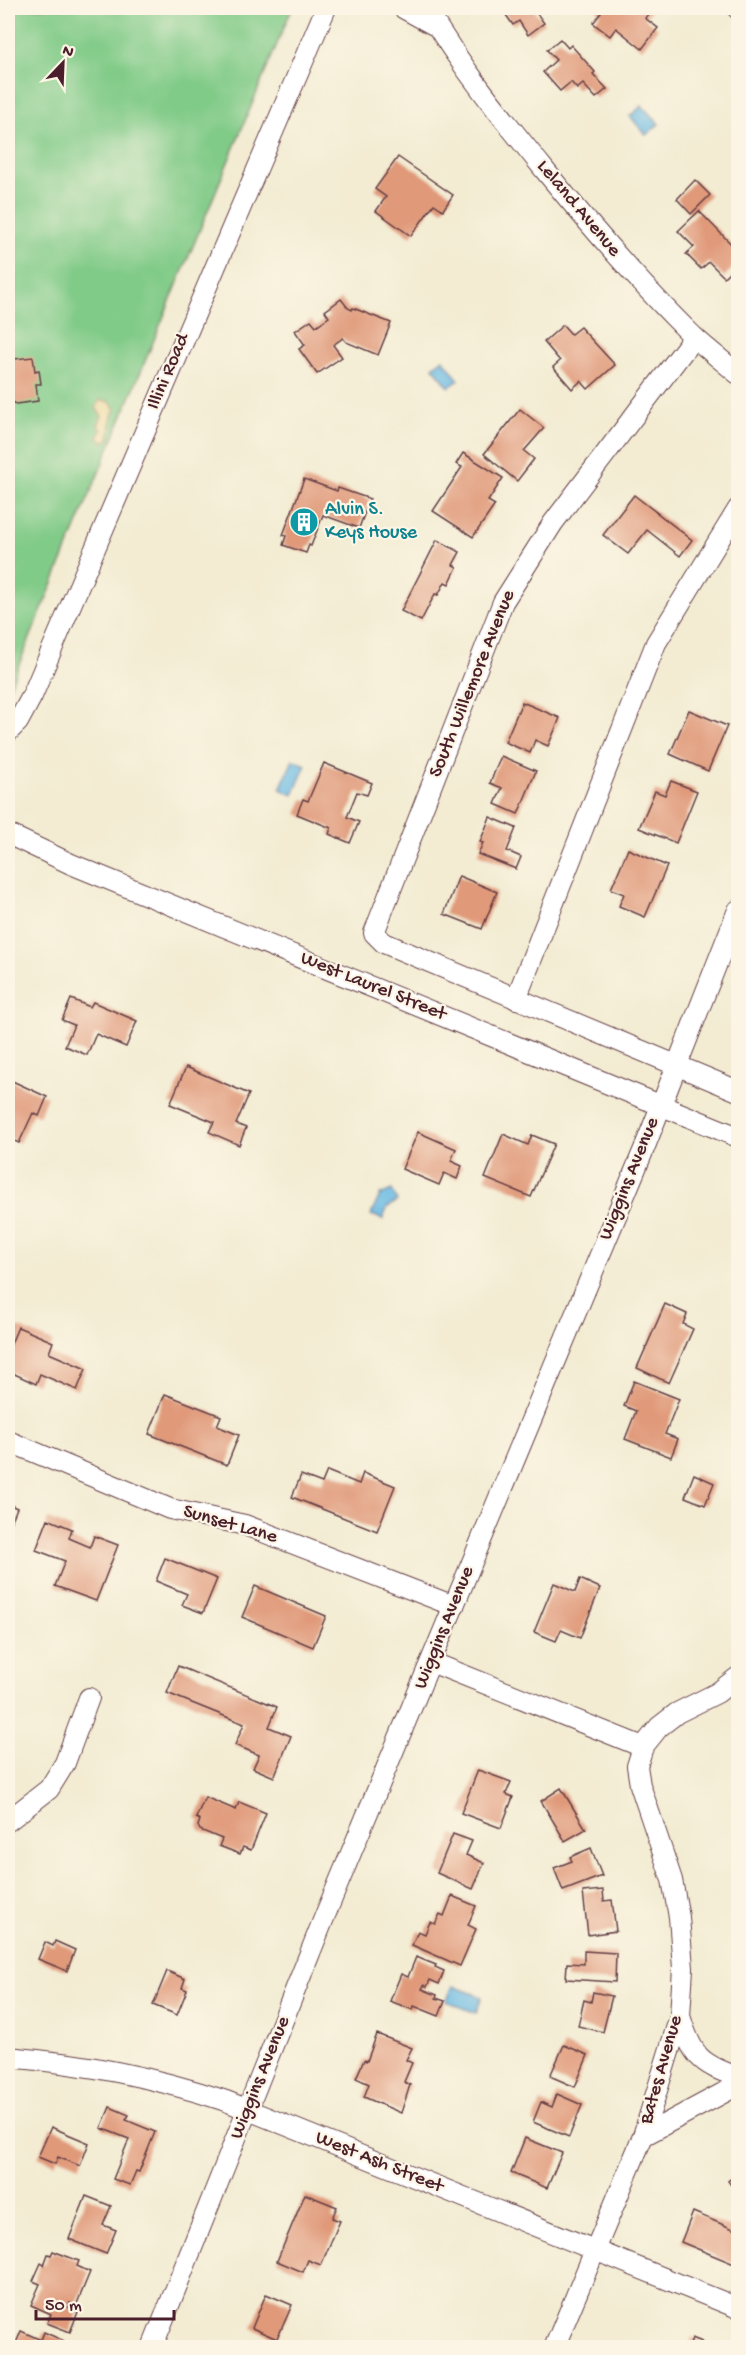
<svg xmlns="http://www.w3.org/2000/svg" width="746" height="2355" viewBox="0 0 746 2355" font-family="'Gochi Hand',sans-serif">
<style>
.green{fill:#81cb88;stroke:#66755a;stroke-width:1.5}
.sand{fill:#eeda9e;stroke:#9c7c64;stroke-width:1.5}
.water{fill:#68bae4;stroke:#596c88;stroke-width:1.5}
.building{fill:#e09979}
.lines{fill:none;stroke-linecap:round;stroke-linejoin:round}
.minor-casing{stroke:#633e44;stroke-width:22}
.minor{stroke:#fff;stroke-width:20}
.labels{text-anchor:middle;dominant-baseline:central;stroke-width:4.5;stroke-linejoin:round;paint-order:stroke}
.street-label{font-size:20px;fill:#4a1f2b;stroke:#fcf5e5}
.culture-label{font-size:20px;fill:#0d838f;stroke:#fcf5e5;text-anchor:start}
</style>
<rect width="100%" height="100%" fill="#fcf5e5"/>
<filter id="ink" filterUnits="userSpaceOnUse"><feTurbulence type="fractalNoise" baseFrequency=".0167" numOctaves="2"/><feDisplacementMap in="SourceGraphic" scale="12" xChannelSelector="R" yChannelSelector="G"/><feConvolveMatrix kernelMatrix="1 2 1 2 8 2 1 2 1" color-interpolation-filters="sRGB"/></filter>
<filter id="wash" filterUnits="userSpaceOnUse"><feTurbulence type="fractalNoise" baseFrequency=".008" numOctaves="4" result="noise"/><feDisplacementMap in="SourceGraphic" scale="24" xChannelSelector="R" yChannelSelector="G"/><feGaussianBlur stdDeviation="1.35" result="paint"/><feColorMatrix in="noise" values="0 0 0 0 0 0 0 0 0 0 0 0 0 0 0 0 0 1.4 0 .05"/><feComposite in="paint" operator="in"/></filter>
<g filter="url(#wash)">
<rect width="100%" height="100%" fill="#f3ecd3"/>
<polygon class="green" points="8,8 292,8 8,691"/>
<path class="sand" d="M100,400l10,2 5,7c-7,9 -2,21 -7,31l-5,2 -5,-4 4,-8 -4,-4 4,-10 -6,-8z"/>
<g class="water">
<polygon points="642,106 659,124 646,135 630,116"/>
<polygon points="443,359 459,380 449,387 433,367"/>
<polygon points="293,760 306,765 293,795 280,789"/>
<polygon points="392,1190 397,1201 387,1208 383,1219 371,1215 380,1195"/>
<polygon points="453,1986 482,1997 476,2013 446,2001"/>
</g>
<g id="blocks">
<g class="building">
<polygon points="501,8 533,8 544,23 528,35 519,21 513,25"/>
<polygon points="594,8 653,8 645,18 658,28 642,49 616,28 610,36 593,23 601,13"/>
<polygon points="560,39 568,48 571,45 595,72 593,74 607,89 596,98 583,84 577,89 571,82 560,91 543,72 556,60 547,50"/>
<polygon points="398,157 453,195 443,210 434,204 411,236 376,211 386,197 375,189"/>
<polygon points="695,180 710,195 691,214 677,199"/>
<polygon points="699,211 738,251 738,263 724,277 709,262 701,269 686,254 694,247 678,231"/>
<polygon points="341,299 348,308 352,310 353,308 391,323 378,355 346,342 343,338 333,345 342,357 317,374 299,349 305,345 295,331 311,320 316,326 329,317 325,311"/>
<polygon points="563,325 571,334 580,327 615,365 588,389 581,381 572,389 553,367 560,361 544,342"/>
<polygon points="8,349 13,349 15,359 33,357 35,371 39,370 41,384 36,384 38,401 16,404 11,401 8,406"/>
<polygon points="520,409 544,428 524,451 534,459 517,481 484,454"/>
<polygon points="463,453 503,478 488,501 495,505 473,537 433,511 462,467 456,464"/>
<polygon points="304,479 337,491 338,488 370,499 359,528 323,515 311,546 309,545 306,553 283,545 286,536 283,535"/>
<polygon points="634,495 692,540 680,556 647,530 628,554 603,535"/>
<polygon points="437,540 460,552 453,565 457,567 449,584 445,582 438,595 435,594 421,621 401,611"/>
<polygon points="522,702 560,718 548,746 535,740 530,753 505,742"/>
<polygon points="689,710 727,726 708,771 670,754"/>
<polygon points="501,756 536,771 518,814 495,804 502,788 490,783"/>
<polygon points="324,763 372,783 367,795 357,792 347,817 359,822 350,843 329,834 331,828 297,814 303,799 308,801"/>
<polygon points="671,781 697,791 676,843 639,828 655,791 665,795"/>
<polygon points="490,817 516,828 507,851 521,857 516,869 478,854 483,843 480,842"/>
<polygon points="628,849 667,866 645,917 619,906 624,894 611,889"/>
<polygon points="459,876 497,892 482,929 444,914"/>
<polygon points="71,999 90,1007 93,1002 137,1021 126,1047 96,1034 87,1055 65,1046 74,1025 62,1020"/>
<polygon points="186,1067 249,1094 236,1124 246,1128 239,1145 209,1132 214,1122 170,1104"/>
<polygon points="8,1079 47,1097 39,1116 33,1113 19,1143 8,1138"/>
<polygon points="418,1132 456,1149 451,1161 462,1166 457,1179 444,1173 439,1185 402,1169"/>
<polygon points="503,1134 528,1145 532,1135 554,1144 531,1197 485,1178"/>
<polygon points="665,1304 687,1314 683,1324 693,1329 669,1383 637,1368"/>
<polygon points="18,1327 53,1342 49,1353 86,1369 77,1390 40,1374 36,1384 8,1371 8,1351"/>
<polygon points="634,1381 679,1399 665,1434 678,1439 671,1457 625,1439 636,1411 624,1406"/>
<polygon points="165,1394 221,1416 217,1426 239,1435 227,1465 149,1434"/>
<polygon points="327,1471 359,1484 363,1473 395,1486 377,1531 292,1497 301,1475 322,1483"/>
<polygon points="694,1474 714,1483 705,1505 685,1497"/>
<polygon points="8,1504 17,1508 8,1530"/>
<polygon points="48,1519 72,1529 69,1538 90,1547 94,1536 118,1545 96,1601 55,1586 65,1561 36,1550"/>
<polygon points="165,1558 217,1579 203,1613 182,1605 187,1594 156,1581"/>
<polygon points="580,1579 600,1588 580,1638 561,1630 556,1641 534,1632 554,1583 575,1592"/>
<polygon points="255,1586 326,1616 313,1647 242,1617"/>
<polygon points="178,1666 277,1707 269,1727 291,1736 274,1777 253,1768 259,1755 235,1745 244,1724 167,1693"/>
<polygon points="478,1770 511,1782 506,1794 513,1797 501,1828 461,1813"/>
<polygon points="561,1788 586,1829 565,1841 541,1801"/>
<polygon points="205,1797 236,1810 239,1802 266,1813 251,1850 243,1847 240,1854 219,1846 222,1839 200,1830 198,1826 200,1820 196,1818"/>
<polygon points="453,1834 472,1841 466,1855 484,1863 473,1889 437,1873"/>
<polygon points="591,1848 602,1876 563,1891 554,1868 572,1861 570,1857"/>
<polygon points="603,1890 604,1901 612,1900 616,1931 588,1935 583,1892"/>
<polygon points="452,1896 476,1906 468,1925 476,1929 460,1966 412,1945 418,1931 425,1934 430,1922 435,1924 440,1914 444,1916"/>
<polygon points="55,1941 75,1950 67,1971 38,1959 45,1942 53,1946"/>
<polygon points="584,1951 616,1953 615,1982 566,1979 567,1963 584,1964"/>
<polygon points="416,1957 436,1965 435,1967 444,1971 439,1984 430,1980 427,1987 424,1985 422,1989 437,1995 436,1998 445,2001 439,2016 414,2006 413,2010 390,2001 401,1974 408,1977"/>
<polygon points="167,1971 185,1979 182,1988 187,1990 177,2015 153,2005"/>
<polygon points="593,1992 612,1996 603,2032 578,2026 584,2000 591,2002"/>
<polygon points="377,2034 412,2048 406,2060 412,2063 404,2082 410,2085 401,2113 364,2097 369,2084 356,2078 364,2060 367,2061"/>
<polygon points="564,2045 588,2055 575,2087 550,2076"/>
<polygon points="557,2094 582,2105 569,2137 533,2122 541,2102 552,2107"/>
<polygon points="110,2107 129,2115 126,2120 155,2132 139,2172 136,2171 130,2185 113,2179 129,2139 101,2128"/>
<polygon points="51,2127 89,2143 80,2166 58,2157 55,2164 38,2157"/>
<polygon points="525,2138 562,2153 547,2188 511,2173"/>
<polygon points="738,2173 738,2195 728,2181"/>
<polygon points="305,2194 337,2207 332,2218 340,2221 321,2265 308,2260 303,2272 277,2261"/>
<polygon points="86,2196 111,2206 103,2225 116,2230 106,2254 69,2239"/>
<polygon points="693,2212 738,2231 738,2252 734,2264 681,2242"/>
<polygon points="53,2251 79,2261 77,2266 90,2272 76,2306 70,2303 68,2307 78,2312 70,2332 47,2323 51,2314 31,2305 40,2284 33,2281 41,2263 44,2265 48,2254 51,2255"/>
<polygon points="266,2294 292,2305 277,2339 252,2328"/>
<polygon points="21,2331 41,2340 44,2332 64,2341 62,2348 14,2348"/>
<polygon points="692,2338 715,2347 715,2348 689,2348"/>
</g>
</g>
</g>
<g filter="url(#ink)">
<use href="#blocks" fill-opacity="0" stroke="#633e44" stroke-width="1.5"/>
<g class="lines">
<g class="minor-casing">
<g id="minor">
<polyline points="403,8 434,25"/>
<path d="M426,8c34,58 78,112 121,165 46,56 94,112 146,163 14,13 30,25 45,38"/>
<polyline points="737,8 738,9"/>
<polyline points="694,337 553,523 503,602 374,933 384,943 738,1091"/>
<polyline points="8,732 18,722 32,696 326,8"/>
<polyline points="8,834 71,864 738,1137"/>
<polyline points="516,999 656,643 738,509"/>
<polyline points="8,1441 170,1509 245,1525 454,1606"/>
<polyline points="431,1662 643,1747"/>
<polyline points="8,1821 49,1789 65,1763 89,1698"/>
<path d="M680,2016c12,39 19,48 58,61"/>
<path d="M8,2057c78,7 143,19 218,44l512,207"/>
<polyline points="643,2136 738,2085"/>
<polyline points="152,2348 326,1913 644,1149 738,910"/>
<polyline points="554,2348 643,2136 680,2016 683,1968 679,1917 672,1880 640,1785 637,1766 643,1747 659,1727 677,1713 717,1693 738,1677"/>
</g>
</g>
<use href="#minor" class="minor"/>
</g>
</g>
<defs>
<g id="building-disc" transform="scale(1.5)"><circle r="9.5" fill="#0f9aa8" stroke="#fcf5e5"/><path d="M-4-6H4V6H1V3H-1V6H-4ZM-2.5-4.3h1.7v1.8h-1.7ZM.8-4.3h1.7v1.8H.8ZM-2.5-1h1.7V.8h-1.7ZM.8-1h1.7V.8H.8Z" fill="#fff"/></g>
</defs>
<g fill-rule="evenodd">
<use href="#building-disc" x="304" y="522"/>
</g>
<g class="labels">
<g class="street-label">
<text transform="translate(578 209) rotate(50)">Leland Avenue</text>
<text transform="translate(169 372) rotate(-67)">Illini Road</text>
<text transform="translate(473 684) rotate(-68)">South Willemore Avenue</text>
<text transform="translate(373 987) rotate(22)">West Laurel Street</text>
<text transform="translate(630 1179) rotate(-68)">Wiggins Avenue</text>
<text transform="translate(230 1525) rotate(16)">Sunset Lane</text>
<text transform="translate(445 1628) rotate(-68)">Wiggins Avenue</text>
<text transform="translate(662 2070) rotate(-74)">Bates Avenue</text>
<text transform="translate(261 2078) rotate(-68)">Wiggins Avenue</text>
<text transform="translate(379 2163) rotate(22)">West Ash Street</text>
</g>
<g class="culture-label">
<text x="325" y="510">Alvin S.<tspan x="325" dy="23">Keys House</tspan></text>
</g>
</g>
<rect width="746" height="2355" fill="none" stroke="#fcf5e5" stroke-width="30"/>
<g transform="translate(63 63) rotate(23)" stroke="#fcf5e5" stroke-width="4.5" paint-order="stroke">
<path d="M0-4.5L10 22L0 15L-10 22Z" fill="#4a1f2b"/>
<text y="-9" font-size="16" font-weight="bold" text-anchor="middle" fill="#4a1f2b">N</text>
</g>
<path d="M36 2310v9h138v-9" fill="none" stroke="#4a1f2b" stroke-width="3"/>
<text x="45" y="2310" font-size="18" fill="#4a1f2b" stroke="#fcf5e5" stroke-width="4.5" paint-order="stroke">50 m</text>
</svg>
